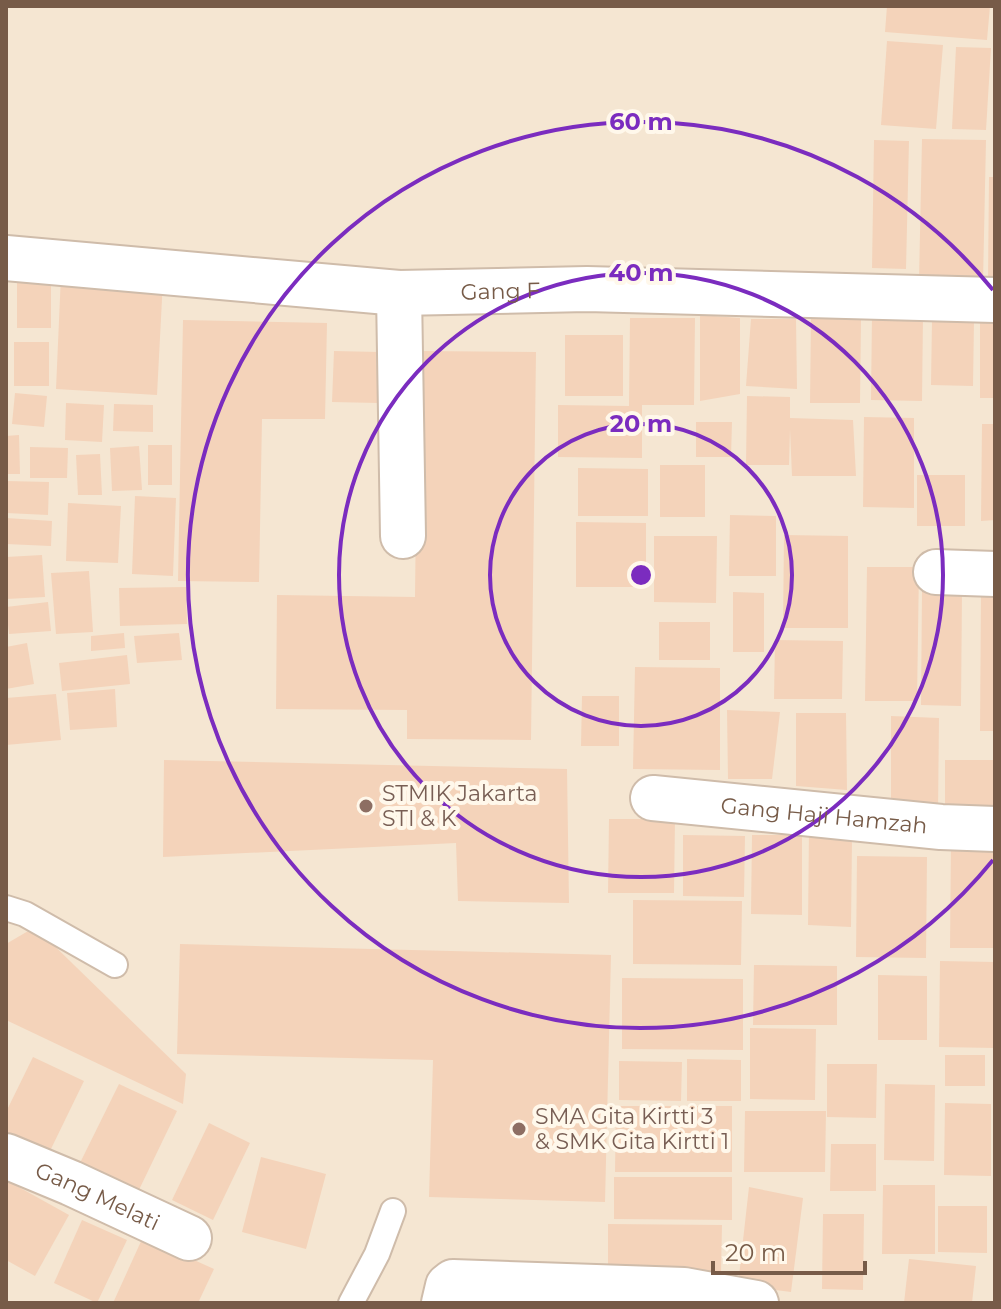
<svg xmlns="http://www.w3.org/2000/svg" width="1001" height="1309" viewBox="0 0 1001 1309" font-family="Montserrat,sans-serif">
<style>
.residential{fill:#f5e6d2}
.building{fill:#f4d3ba}
.lines{fill:none;stroke-linecap:round;stroke-linejoin:round}
.lane-casing{stroke:#cfbcaa;stroke-width:28}
.street-casing{stroke:#cfbcaa;stroke-width:48}
.lane{stroke:#fff;stroke-width:24}
.street{stroke:#fff;stroke-width:44}
.ring{fill:none;stroke:#7b2cbf;stroke-width:4}
.education-dot{fill:#8d6e63;stroke:#fff8eb;stroke-width:3}
.labels{text-anchor:middle;dominant-baseline:central;stroke-width:8;stroke-linejoin:round;paint-order:stroke}
.street-label{font-size:22px;fill:#775b48;stroke:#fff8eb}
.education-label{font-size:22px;fill:#785e54;stroke:#fff8eb;text-anchor:start}
.centre{fill:#7b2cbf;stroke:#fff8eb;stroke-width:4}
.ring-label{font-size:24px;text-anchor:middle;font-weight:bold;fill:#7b2cbf;stroke:#fff8eb;stroke-width:8;stroke-linejoin:round;paint-order:stroke}
</style>
<rect width="100%" height="100%" fill="#fdf4e4"/>
<rect class="residential" x="6" y="6" width="989" height="1297"/>
<g class="building">
<polygon points="887,6 990,6 987,40 885,32"/>
<polygon points="887,41 943,45 936,129 881,125"/>
<polygon points="956,47 991,48 986,130 952,129"/>
<polygon points="922,139 986,140 983,282 919,281"/>
<polygon points="874,140 909,141 906,269 872,268"/>
<polygon points="989,177 995,177 995,282 988,282"/>
<polygon points="61,275 163,280 157,395 56,389"/>
<rect x="17" y="282" width="34" height="46"/>
<polygon points="872,314 923,315 922,401 871,400"/>
<polygon points="700,315 740,318 740,394 700,401"/>
<polygon points="980,317 995,318 995,398 980,398"/>
<polygon points="630,318 695,318 694,405 642,405 642,458 558,457 558,405 629,406"/>
<polygon points="811,318 861,319 860,403 810,403"/>
<polygon points="751,319 796,319 797,389 746,386"/>
<polygon points="183,320 327,323 325,419 262,419 259,582 178,581"/>
<polygon points="932,320 974,320 973,386 931,385"/>
<rect x="565" y="335" width="58" height="61"/>
<rect x="14" y="342" width="35" height="44"/>
<polygon points="334,351 379,352 378,403 332,402"/>
<polygon points="418,351 536,352 531,740 407,739 407,710 276,709 277,595 415,597"/>
<polygon points="15,393 47,396 44,427 12,424"/>
<polygon points="747,396 790,397 790,418 853,420 856,476 792,476 790,429 789,465 746,465"/>
<polygon points="66,403 104,405 102,442 65,440"/>
<polygon points="114,404 153,405 153,432 113,431"/>
<polygon points="864,417 914,418 914,508 863,507"/>
<polygon points="696,422 732,422 731,457 696,457"/>
<polygon points="982,424 995,424 995,520 981,521"/>
<polygon points="19,435 20,474 6,474 6,436"/>
<rect x="148" y="445" width="24" height="40"/>
<polygon points="139,446 142,490 112,491 110,448"/>
<polygon points="30,447 68,448 67,478 30,478"/>
<polygon points="100,454 102,495 78,495 76,455"/>
<rect x="660" y="465" width="45" height="52"/>
<polygon points="578,468 648,469 648,516 578,516"/>
<rect x="917" y="475" width="48" height="51"/>
<polygon points="6,481 49,482 48,515 6,513"/>
<polygon points="135,496 176,498 173,576 132,574"/>
<polygon points="68,503 121,506 118,563 66,561"/>
<polygon points="730,515 776,516 776,576 729,576"/>
<polygon points="6,518 52,521 51,546 6,544"/>
<polygon points="576,522 646,523 646,587 576,587"/>
<polygon points="784,535 848,536 848,628 783,628"/>
<polygon points="654,536 717,536 716,603 654,602"/>
<polygon points="42,555 45,597 6,599 6,557"/>
<polygon points="867,567 919,567 917,701 865,701"/>
<polygon points="89,571 93,632 56,634 51,573"/>
<polygon points="186,587 187,624 120,626 119,588"/>
<polygon points="922,591 962,592 961,706 921,705"/>
<polygon points="733,592 764,593 764,652 733,652"/>
<polygon points="981,593 995,593 995,731 980,731"/>
<polygon points="48,602 51,631 9,634 6,607"/>
<rect x="659" y="622" width="51" height="38"/>
<polygon points="124,633 125,648 91,651 91,636"/>
<polygon points="179,633 182,660 137,663 134,636"/>
<polygon points="775,640 843,641 842,699 774,699"/>
<polygon points="27,643 34,684 6,689 6,647"/>
<polygon points="127,655 130,684 62,691 59,663"/>
<polygon points="635,667 720,668 720,770 633,769"/>
<polygon points="115,689 117,727 70,730 67,693"/>
<polygon points="56,694 61,740 6,745 6,698"/>
<polygon points="582,696 619,696 619,746 581,746"/>
<polygon points="727,710 780,712 772,779 728,779"/>
<polygon points="796,713 846,713 847,790 796,786"/>
<polygon points="891,716 939,718 938,812 891,809"/>
<polygon points="164,760 567,769 569,903 458,901 456,843 163,857"/>
<rect x="945" y="760" width="50" height="50"/>
<polygon points="609,819 675,819 674,893 608,893"/>
<polygon points="809,830 852,839 851,927 808,925"/>
<polygon points="683,835 745,836 744,897 683,896"/>
<polygon points="752,835 802,835 802,915 751,914"/>
<polygon points="951,843 995,844 995,948 950,948"/>
<polygon points="857,856 927,857 926,958 856,957"/>
<polygon points="633,900 742,901 741,965 633,964"/>
<polygon points="35,927 186,1074 183,1104 6,1020 6,944"/>
<polygon points="180,944 611,955 605,1202 429,1197 433,1060 177,1054"/>
<polygon points="940,961 995,962 995,1048 939,1047"/>
<polygon points="754,965 837,966 837,1025 753,1025"/>
<polygon points="878,975 927,976 927,1040 878,1040"/>
<polygon points="622,978 743,979 743,1050 622,1049"/>
<polygon points="750,1028 816,1029 815,1100 750,1099"/>
<rect x="945" y="1055" width="40" height="31"/>
<polygon points="33,1057 84,1081 49,1153 6,1133 6,1112"/>
<polygon points="687,1059 741,1060 741,1101 687,1101"/>
<polygon points="619,1061 682,1062 681,1101 619,1100"/>
<polygon points="827,1064 877,1064 876,1118 827,1117"/>
<polygon points="119,1084 177,1111 136,1196 78,1167"/>
<polygon points="885,1084 935,1085 934,1161 884,1160"/>
<polygon points="945,1103 991,1104 991,1176 944,1175"/>
<polygon points="616,1106 732,1106 732,1172 615,1172"/>
<polygon points="745,1111 826,1111 825,1172 744,1172"/>
<polygon points="209,1123 250,1143 213,1220 172,1200"/>
<polygon points="831,1144 876,1144 876,1191 830,1191"/>
<polygon points="261,1157 326,1174 306,1249 242,1232"/>
<polygon points="614,1177 732,1177 732,1220 614,1219"/>
<polygon points="6,1180 69,1215 35,1276 6,1260"/>
<polygon points="883,1185 935,1185 935,1254 882,1254"/>
<polygon points="749,1187 803,1198 791,1292 738,1285"/>
<polygon points="938,1206 987,1206 987,1253 938,1252"/>
<polygon points="823,1214 864,1214 863,1290 822,1289"/>
<polygon points="82,1220 127,1240 97,1303 54,1283"/>
<polygon points="608,1224 722,1225 721,1272 608,1271"/>
<polygon points="143,1237 214,1269 198,1303 113,1303"/>
<polygon points="909,1259 976,1266 972,1303 904,1303"/>
</g>
<g class="lines">
<g class="lane-casing">
<g id="lane">
<polyline points="6,908 25,914 115,965"/>
<polyline points="351,1303 377,1254 393,1211"/>
</g>
</g>
<g class="street-casing">
<g id="street">
<path id="s1" d="M6,258l393,35 188,-4 408,11"/>
<polyline points="399,293 403,536"/>
<polyline points="936,572 995,574"/>
<path id="s2" d="M653,798l288,29 54,2"/>
<path id="s3" d="M6,1156l65,27 118,55"/>
<polyline points="444,1303 448,1286 453,1282 684,1290 756,1303"/>
</g>
</g>
<use href="#lane" class="lane"/>
<use href="#street" class="street"/>
</g>
<g class="ring">
<circle cx="641" cy="575" r="151"/>
<circle cx="641" cy="575" r="302"/>
<path d="M993 860A453 453 0 1 1 993 290"/>
</g>
<g class="education-dot">
<circle cx="366" cy="806" r="8"/>
<circle cx="519" cy="1129" r="8"/>
</g>
<g class="labels">
<g class="street-label">
<text stroke="none"><textPath href="#s1" startOffset="496">Gang F</textPath></text>
<text stroke="none"><textPath href="#s2" startOffset="172">Gang Haji Hamzah</textPath></text>
<text stroke="none"><textPath href="#s3" startOffset="100">Gang Melati</textPath></text>
</g>
<g class="education-label">
<text x="382" y="793">STMIK Jakarta<tspan x="382" dy="25">STI &amp; K</tspan></text>
<text x="535" y="1116">SMA Gita Kirtti 3<tspan x="535" dy="25">&amp; SMK Gita Kirtti 1</tspan></text>
</g>
</g>
<circle cx="641" cy="575" r="12" class="centre"/>
<g class="ring-label">
<text x="641" y="130">60 m</text>
<text x="641" y="281">40 m</text>
<text x="641" y="432">20 m</text>
</g>
<rect width="1001" height="1309" fill="none" stroke="#775b48" stroke-width="16"/>
<path d="M713 1261v12h152v-12" fill="none" stroke="#775b48" stroke-width="4"/>
<text x="725" y="1261" font-size="24" fill="#775b48" stroke="#fff8eb" stroke-width="6" paint-order="stroke">20 m</text>
</svg>
